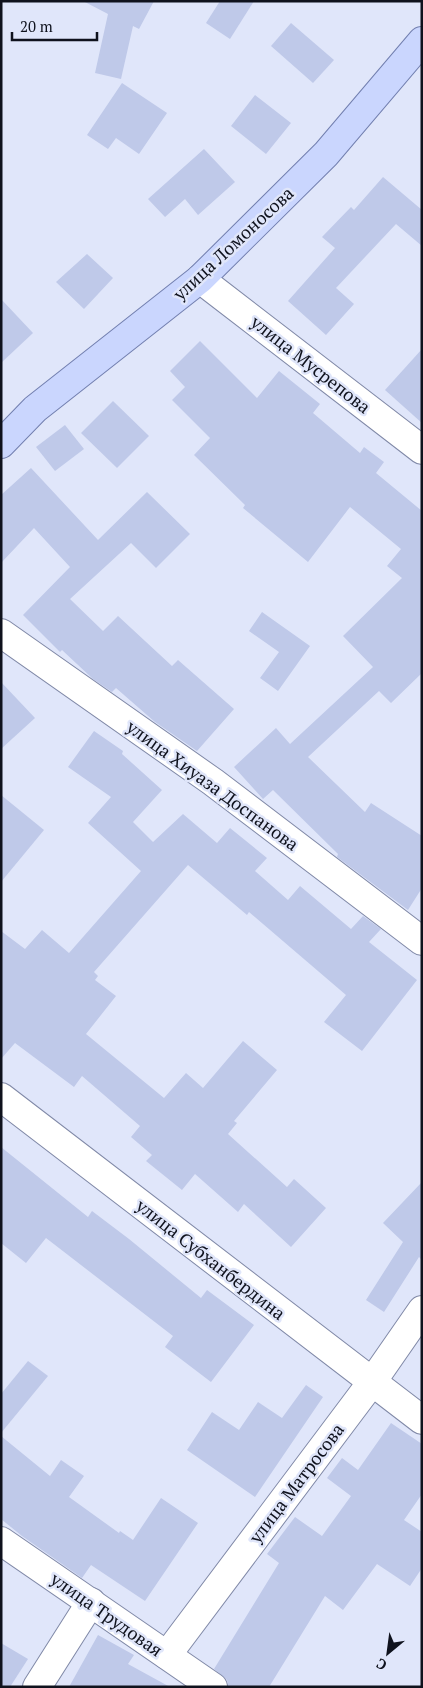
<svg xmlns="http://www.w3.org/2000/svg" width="423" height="1688" viewBox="0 0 423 1688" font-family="'PT Serif',serif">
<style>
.building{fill:#bfc9e9}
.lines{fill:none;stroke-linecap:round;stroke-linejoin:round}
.minor-casing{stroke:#8089a7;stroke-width:30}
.primary-casing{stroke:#727faf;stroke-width:30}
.minor{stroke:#fff;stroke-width:28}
.primary{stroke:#cad6fe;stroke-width:28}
.labels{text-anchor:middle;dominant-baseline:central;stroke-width:5;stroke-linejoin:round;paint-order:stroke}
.street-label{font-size:18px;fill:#0f121d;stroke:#e0e6fa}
</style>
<rect width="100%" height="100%" fill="#e0e6fa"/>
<g class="building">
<polygon points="83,1 154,1 139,29 133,26 121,79 95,73 108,14"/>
<polygon points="220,1 254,1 230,39 206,23"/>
<polygon points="291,23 334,60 313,83 271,46"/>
<polygon points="122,83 167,113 139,154 116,138 108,149 87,135"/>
<polygon points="255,95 291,123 266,154 231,126"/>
<polygon points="204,149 235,182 198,215 185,199 165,217 148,199"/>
<polygon points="383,177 422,210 422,246 396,224 336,288 354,304 326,335 288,301 335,248 322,237 351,207 354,210"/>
<polygon points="87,254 113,278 84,309 56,282"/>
<polygon points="1,299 33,333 1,363"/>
<polygon points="200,341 257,398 279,371 320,404 313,413 360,453 364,447 384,462 376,473 422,511 422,673 391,703 379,691 308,757 365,812 371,803 422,836 422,888 408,910 337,857 338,854 273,790 263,799 234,767 276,728 290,744 373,667 343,636 402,578 387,566 401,549 350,507 308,562 243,508 245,505 194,455 210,438 172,400 185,387 170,371"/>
<polygon points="422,349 422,423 385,390"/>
<polygon points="113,401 149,436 117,468 81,433"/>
<polygon points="65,425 84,449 55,471 36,447"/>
<polygon points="31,468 98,540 147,492 190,534 156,568 131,543 70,599 103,631 118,616 172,666 178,660 234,709 197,751 155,722 116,688 112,692 93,679 62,650 60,652 23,615 70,567 34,528 1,563 1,495"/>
<polygon points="262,612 310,646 278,691 260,678 279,652 249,631"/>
<polygon points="1,682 35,718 1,749"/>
<polygon points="94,731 123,751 122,754 162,790 133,822 153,842 183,814 217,843 230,828 267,858 255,871 288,900 300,886 351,929 363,916 381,929 369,942 417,980 362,1051 324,1022 346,995 249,912 247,915 188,865 94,972 98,976 95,980 116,996 86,1034 164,1098 186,1073 203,1088 243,1041 277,1070 234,1121 237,1123 228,1134 287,1187 294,1179 326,1208 291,1247 244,1204 238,1212 195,1174 182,1190 146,1161 152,1155 131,1137 140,1126 82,1076 74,1087 15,1043 1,1059 1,931 25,949 42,930 69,953 141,871 88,823 111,797 68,767"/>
<polygon points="1,795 44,830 1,882"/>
<polygon points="1,1147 88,1217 92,1211 129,1239 201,1298 207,1290 254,1325 211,1382 165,1347 173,1336 46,1238 26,1263 1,1243"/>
<polygon points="422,1182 422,1260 419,1257 384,1312 366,1300 403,1242 383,1223"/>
<polygon points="28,1361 48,1376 1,1433 1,1394"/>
<polygon points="306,1385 323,1397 255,1497 187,1450 212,1412 239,1430 258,1402 282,1418"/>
<polygon points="391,1423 422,1444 422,1494 404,1520 422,1532 422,1568 410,1586 377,1564 343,1610 325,1596 269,1687 228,1687 227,1680 214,1669 279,1563 267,1554 295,1517 322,1536 351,1496 327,1478 342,1458 358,1470"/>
<polygon points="1,1436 50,1476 61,1460 84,1476 69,1497 119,1533 120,1531 133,1540 161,1498 198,1523 145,1601 91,1565 82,1578 22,1536 1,1519"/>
<polygon points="98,1635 134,1655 128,1664 170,1687 69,1687"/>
<polygon points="1,1643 28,1659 10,1687 1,1687"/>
</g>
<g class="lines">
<g class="minor-casing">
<g id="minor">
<polyline points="200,279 422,450"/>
<polyline points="1,633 213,782 422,941"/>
<polyline points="1,1097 422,1420"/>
<polyline points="1,1541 213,1687"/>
<polyline points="167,1655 372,1382 422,1310"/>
<polyline points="37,1687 91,1602"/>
</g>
</g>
<g class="primary-casing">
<polyline id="primary" points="1,444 35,409 200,279 326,154 422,41"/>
</g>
<use href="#minor" class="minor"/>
<use href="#primary" class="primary"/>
</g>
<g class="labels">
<g class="street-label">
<text transform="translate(233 243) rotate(-43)">улица Ломоносова</text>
<text transform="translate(311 364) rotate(38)">улица Мусрепова</text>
<text transform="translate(213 785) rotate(36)">улица Хиуаза Доспанова</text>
<text transform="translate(211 1259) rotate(38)">улица Субханбердина</text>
<text transform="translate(296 1483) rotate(-53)">улица Матросова</text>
<text transform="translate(107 1614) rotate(35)">улица Трудовая</text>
</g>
</g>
<rect width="423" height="1688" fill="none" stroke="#0f121d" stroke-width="5"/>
<g transform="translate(388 1653) rotate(209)" stroke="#e0e6fa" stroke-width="4" paint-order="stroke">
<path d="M0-4L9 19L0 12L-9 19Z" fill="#0f121d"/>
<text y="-8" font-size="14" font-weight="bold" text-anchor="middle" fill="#0f121d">С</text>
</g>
<path d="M12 32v8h85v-8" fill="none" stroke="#0f121d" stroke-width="2.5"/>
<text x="20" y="32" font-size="15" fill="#0f121d" stroke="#e0e6fa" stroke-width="4" paint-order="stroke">20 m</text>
</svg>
